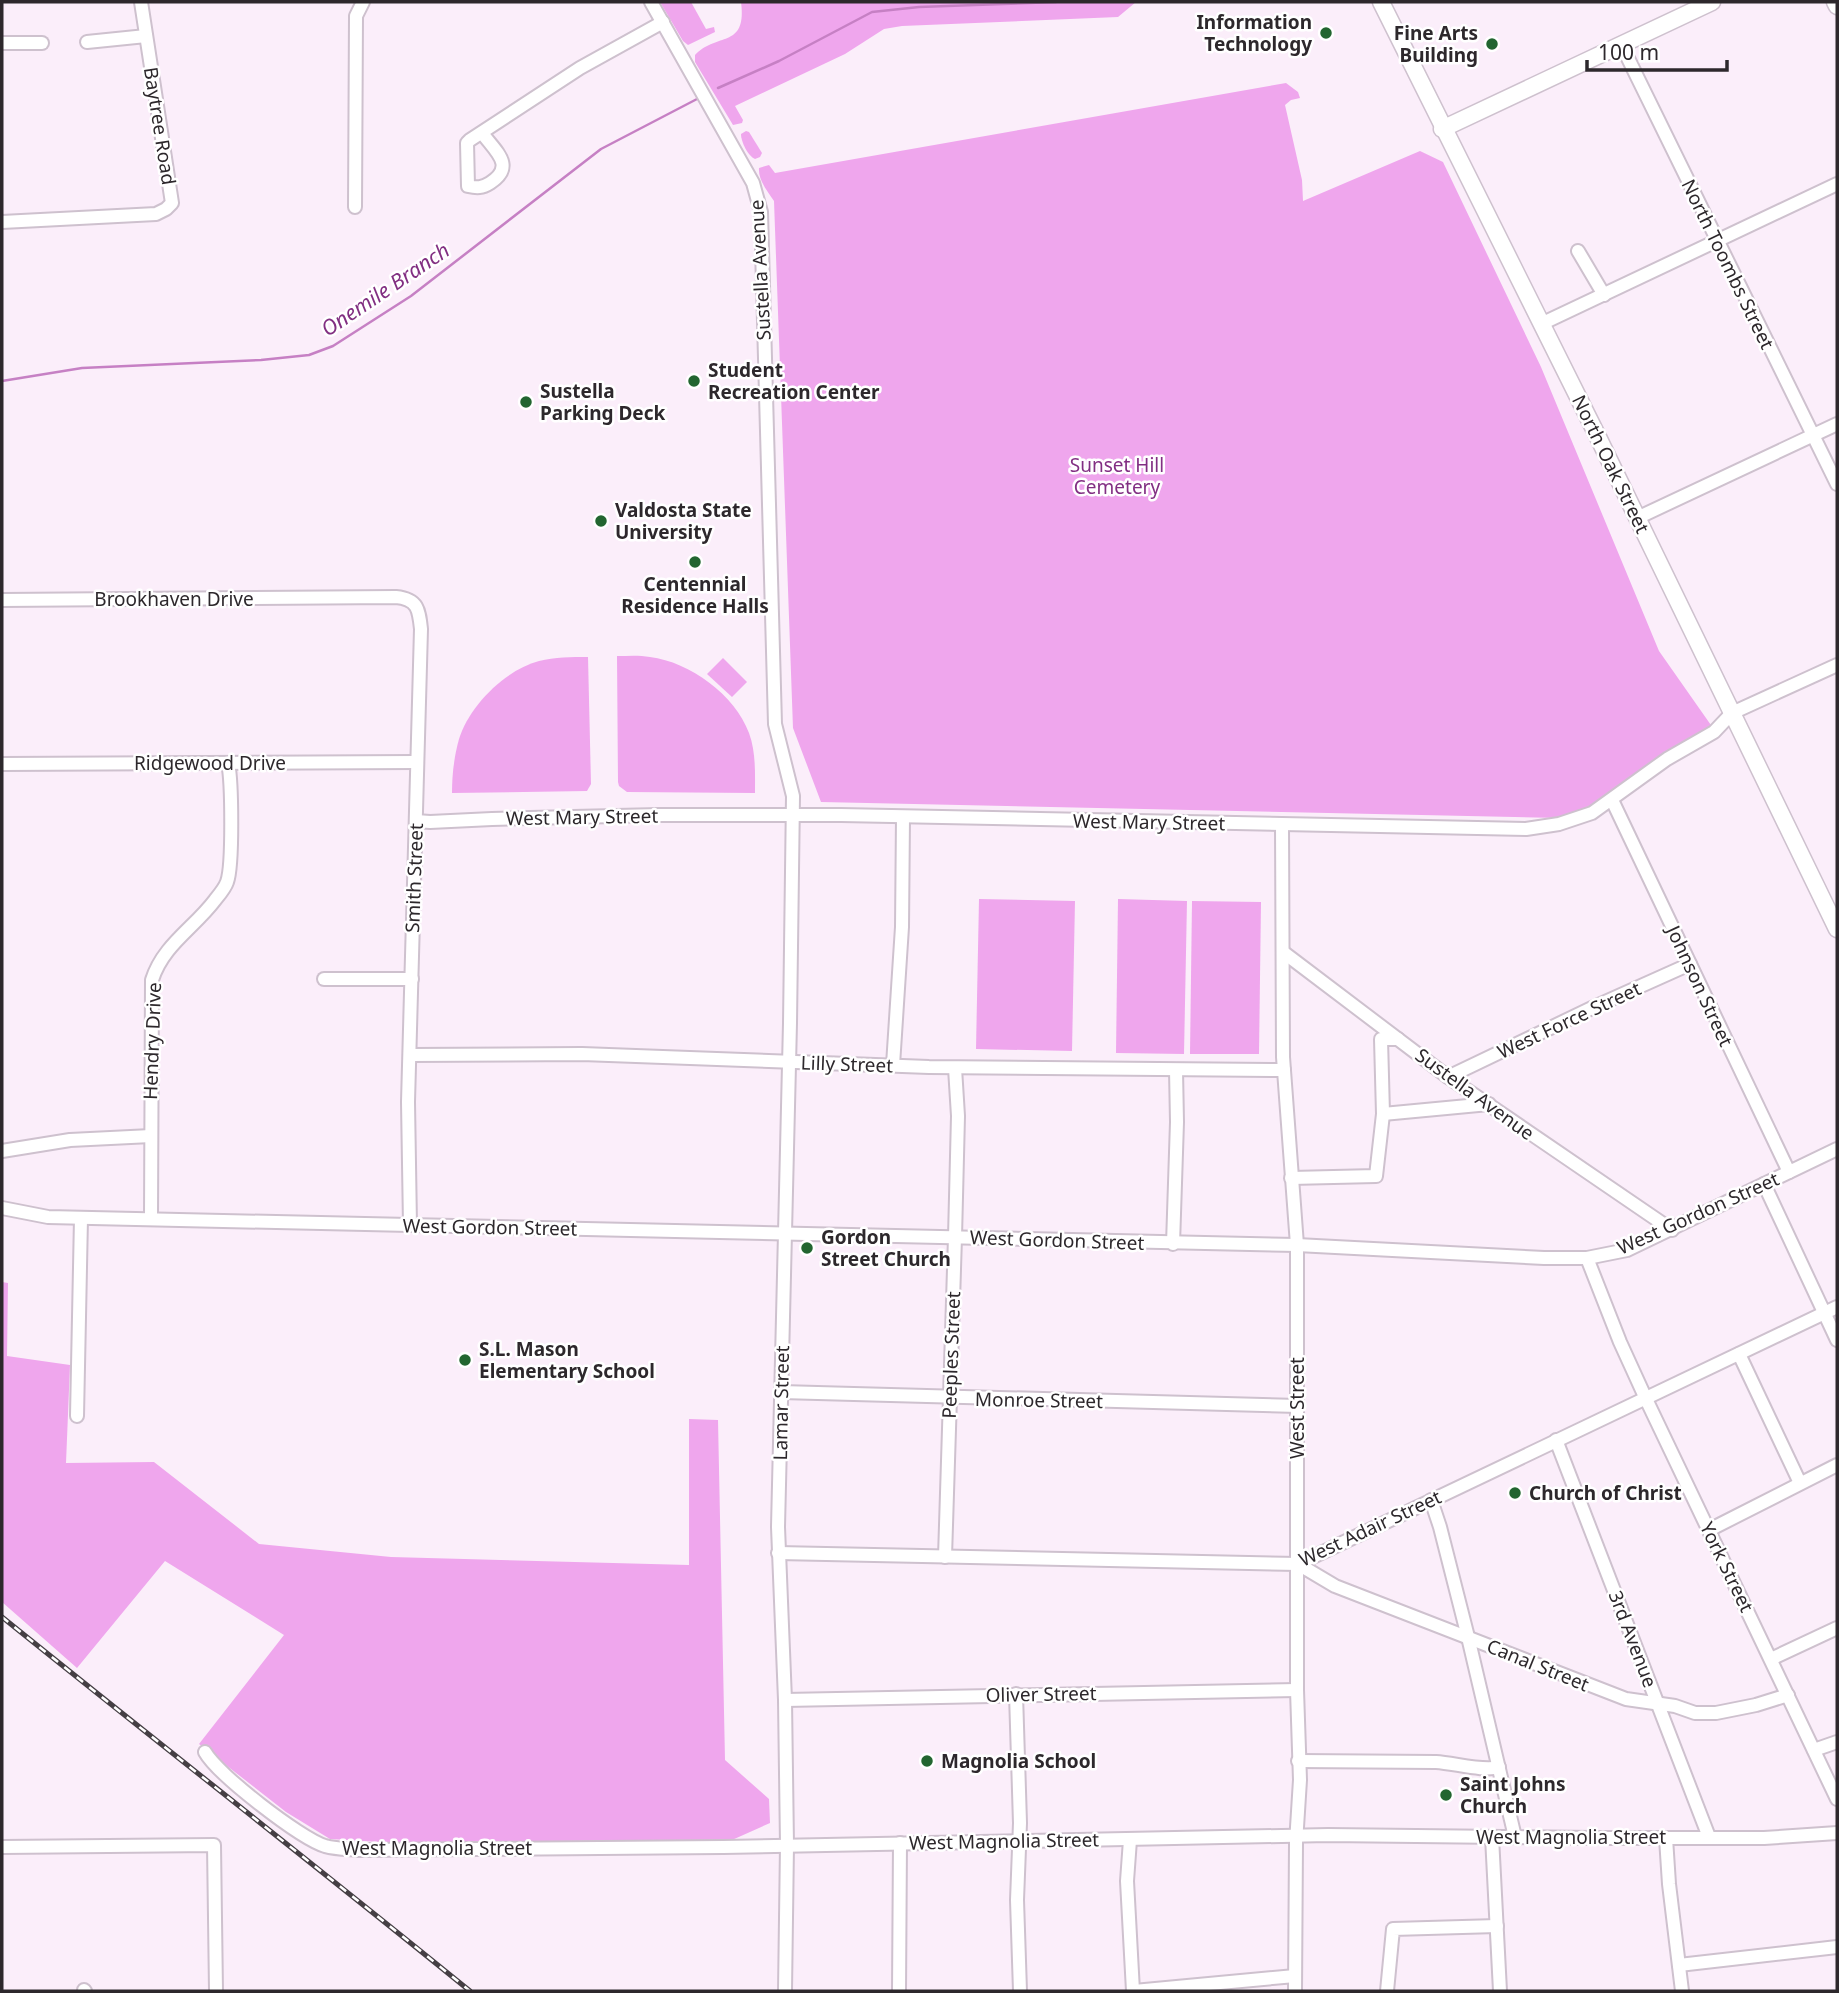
<svg xmlns="http://www.w3.org/2000/svg" width="1839" height="1993" viewBox="0 0 1839 1993" font-family="'Noto Sans',sans-serif">
<style>
.green{fill:#efa6ed}
.lines{fill:none;stroke-linecap:round;stroke-linejoin:round}
.stream{stroke:#c680c4;stroke-width:2.5}
.minor-casing{stroke:#cec1ce;stroke-width:16}
.major-casing{stroke:#cec1ce;stroke-width:19}
.minor{stroke:#fff;stroke-width:12}
.major{stroke:#fff;stroke-width:16}
.rail-casing{stroke:#453f44;stroke-width:5}
.rail{stroke:#fff;stroke-width:2.5;stroke-dasharray:8;stroke-linecap:butt}
.poi-dot{fill:#226530;stroke:#fff;stroke-width:2.5}
.labels{text-anchor:middle;dominant-baseline:central;stroke-width:5;stroke-linejoin:round;paint-order:stroke}
.poi-label{font-size:19px;font-weight:bold;fill:#2d282c;stroke:#fff;text-anchor:start}
.street-label{font-size:19px;fill:#2d282c;stroke:#fff}
.park-label{font-size:19px;fill:#822f83;stroke:#fff}
.water-label{font-size:21px;font-style:italic;fill:#822f82;stroke:#fff}
</style>
<rect width="100%" height="100%" fill="#fbeefa"/>
<g class="green">
<polygon points="660,2 691,2 706,29 714,27 715,32 688,45 683,41"/>
<path d="M741,2h395l-18,15 -216,9 -18,3 -39,25 -110,52 8,14 -1,3 -9,2 -38,-63v-7c22,-23 52,-6 46,-53z"/>
<path d="M1286,83l12,9 2,6 -9,2 -6,5 17,75 1,21 117,-50 23,11 98,205 118,284 54,77 -124,81 -29,9 -739,-16 -28,-74 -19,-527c-6,-9 -16,-21 -15,-33l10,-3 6,8z"/>
<path d="M746,131l3,1 13,21 -2,4 -5,2c-7,-3 -14,-17 -14,-25z"/>
<path d="M617,656c11,0 22,-1 33,1 40,5 85,38 99,76 7,19 6,40 6,60l-128,-1 -8,-6 -1,-4z"/>
<path d="M588,657l3,127 -4,7 -135,2c0,-18 2,-36 7,-54 10,-33 46,-69 80,-78 16,-4 32,-4 49,-4z"/>
<polygon points="723,658 747,682 732,697 707,674"/>
<polygon points="979,899 1075,901 1072,1051 976,1049"/>
<polygon points="1118,899 1187,901 1184,1054 1116,1053"/>
<polygon points="1192,901 1261,902 1259,1054 1190,1054"/>
<polygon points="2,1282 8,1283 7,1356 70,1365 66,1463 154,1462 259,1544 391,1557 689,1565 689,1419 718,1420 725,1760 769,1799 770,1823 732,1840 414,1844 330,1839 286,1812 199,1744 284,1635 165,1561 77,1668 2,1602"/>
</g>
<g class="lines">
<g class="stream">
<polyline points="718,88 779,61 872,12 919,7 1056,2"/>
<polyline points="2,381 82,368 261,360 309,355 333,346 411,296 601,149 697,99"/>
</g>
<g class="minor-casing">
<g id="minor">
<polyline points="651,2 753,183 761,212 775,724 793,796 790,1023 778,1527 785,1700 787,1845 785,1991"/>
<polyline points="87,42 146,36"/>
<polyline points="2,43 42,43"/>
<polyline points="1621,44 1837,484"/>
<path d="M482,133c14,19 34,33 8,50 -8,5 -13,5 -22,3l-1,-43 3,-3 110,-72 83,-46"/>
<polyline points="355,207 356,16 363,2"/>
<polyline points="2,222 156,214 166,209 172,203 141,2"/>
<polyline points="1578,251 1604,295"/>
<polyline points="1541,324 1837,184"/>
<polyline points="1637,518 1837,424"/>
<path d="M2,600l394,-3c22,2 23,13 25,32l-13,473 2,123"/>
<polyline points="2,764 417,762"/>
<polyline points="1612,800 1789,1172"/>
<polyline points="416,821 430,822 492,819 659,815 841,815 1526,829 1559,824 1592,813 1667,759 1714,732 1732,713 1837,665"/>
<polyline points="1282,825 1283,1057 1297,1245 1297,1690 1300,1780 1296,1843 1295,1991"/>
<polyline points="1283,952 1448,1077 1672,1230"/>
<polyline points="324,979 412,979"/>
<polyline points="410,1055 582,1054 929,1067 1284,1070"/>
<polyline points="893,1065 902,927 903,817"/>
<polyline points="1448,1077 1594,1007 1690,964"/>
<polyline points="1383,1114 1489,1104"/>
<polyline points="2,1151 70,1140 151,1136"/>
<polyline points="1291,1178 1376,1176 1383,1114 1381,1039 1398,1039"/>
<polyline points="1764,1184 1837,1340"/>
<polyline points="2,1208 48,1217 1297,1245 1544,1258 1587,1258 1627,1250 1837,1149"/>
<path d="M151,1219l1,-239c11,-35 42,-52 63,-80 4,-5 10,-12 12,-18 6,-16 5,-101 1,-119"/>
<polyline points="1173,1244 1177,1122 1176,1070"/>
<polyline points="1587,1258 1620,1342 1646,1399 1837,1799"/>
<polyline points="1739,1354 1800,1483"/>
<polyline points="781,1392 1298,1406"/>
<polyline points="77,1416 81,1218"/>
<polyline points="1556,1440 1709,1837"/>
<polyline points="1431,1500 1440,1527 1468,1637 1515,1837"/>
<polyline points="1709,1530 1837,1465"/>
<polyline points="778,1553 1298,1564 1837,1307"/>
<polyline points="945,1557 955,1237 958,1116 955,1068"/>
<polyline points="1298,1564 1335,1586 1626,1699 1675,1706 1695,1713 1716,1713 1756,1705 1788,1695"/>
<polyline points="1771,1659 1837,1628"/>
<polyline points="1016,1694 1020,1823 1017,1900 1020,1991"/>
<polyline points="785,1700 1297,1690"/>
<polyline points="1814,1750 1837,1742"/>
<path d="M205,1752c13,23 95,86 120,94 11,3 22,3 33,4l365,-3 605,-12 269,3h167l73,-5"/>
<path d="M1298,1761l138,1c18,1 48,10 63,5"/>
<polyline points="1492,1837 1500,1991"/>
<polyline points="1666,1838 1669,1884 1682,1991"/>
<polyline points="1130,1840 1127,1881 1133,1991"/>
<polyline points="2,1847 214,1845 216,1991"/>
<polyline points="1679,1965 1837,1947"/>
<polyline points="84,1990 85,1991"/>
<polyline points="899,1991 900,1843"/>
<polyline points="1134,1991 1295,1976"/>
<polyline points="1387,1991 1393,1929 1497,1926"/>
</g>
</g>
<g class="major-casing">
<g id="major">
<polyline points="1381,2 1597,435 1837,929"/>
<polyline points="1835,2 1837,6"/>
<polyline points="1442,129 1712,2"/>
</g>
</g>
<use href="#minor" class="minor"/>
<use href="#major" class="major"/>
<g class="rail-casing">
<path id="rail" d="M2,1617c155,125 313,248 468,374"/>
</g>
<use href="#rail" class="rail"/>
</g>
<g class="poi-dot">
<circle cx="1326" cy="33" r="7"/>
<circle cx="1492" cy="44" r="7"/>
<circle cx="694" cy="381" r="7"/>
<circle cx="526" cy="402" r="7"/>
<circle cx="601" cy="521" r="7"/>
<circle cx="695" cy="562" r="7"/>
<circle cx="807" cy="1248" r="7"/>
<circle cx="465" cy="1360" r="7"/>
<circle cx="1515" cy="1493" r="7"/>
<circle cx="927" cy="1761" r="7"/>
<circle cx="1446" cy="1795" r="7"/>
</g>
<g class="labels">
<g class="poi-label">
<text x="1312" y="22" text-anchor="end">Information<tspan x="1312" dy="22">Technology</tspan></text>
<text x="1478" y="33" text-anchor="end">Fine Arts<tspan x="1478" dy="22">Building</tspan></text>
<text x="708" y="370">Student<tspan x="708" dy="22">Recreation Center</tspan></text>
<text x="540" y="391">Sustella<tspan x="540" dy="22">Parking Deck</tspan></text>
<text x="615" y="510">Valdosta State<tspan x="615" dy="22">University</tspan></text>
<text x="695" y="584" text-anchor="middle">Centennial<tspan x="695" dy="22">Residence Halls</tspan></text>
<text x="821" y="1237">Gordon<tspan x="821" dy="22">Street Church</tspan></text>
<text x="479" y="1349">S.L. Mason<tspan x="479" dy="22">Elementary School</tspan></text>
<text x="1529" y="1493">Church of Christ</text>
<text x="941" y="1761">Magnolia School</text>
<text x="1460" y="1784">Saint Johns<tspan x="1460" dy="22">Church</tspan></text>
</g>
<g class="street-label">
<text transform="translate(160 126) rotate(81)">Baytree Road</text>
<text transform="translate(1728 264) rotate(64)">North Toombs Street</text>
<text transform="translate(760 270) rotate(-93)">Sustella Avenue</text>
<text transform="translate(1611 464) rotate(64)">North Oak Street</text>
<text x="174" y="599">Brookhaven Drive</text>
<text x="210" y="763">Ridgewood Drive</text>
<text transform="translate(582 817) rotate(-1)">West Mary Street</text>
<text transform="translate(1149 822) rotate(1)">West Mary Street</text>
<text transform="translate(414 878) rotate(-88)">Smith Street</text>
<text transform="translate(1700 986) rotate(65)">Johnson Street</text>
<text transform="translate(1569 1020) rotate(-25)">West Force Street</text>
<text transform="translate(152 1041) rotate(-88)">Hendry Drive</text>
<text transform="translate(847 1064) rotate(2)">Lilly Street</text>
<text transform="translate(1475 1094) rotate(36)">Sustella Avenue</text>
<text transform="translate(1698 1213) rotate(-24)">West Gordon Street</text>
<text transform="translate(490 1227) rotate(1)">West Gordon Street</text>
<text transform="translate(1057 1240) rotate(2)">West Gordon Street</text>
<text transform="translate(951 1355) rotate(-88)">Peeples Street</text>
<text transform="translate(1039 1400) rotate(1)">Monroe Street</text>
<text transform="translate(781 1403) rotate(-89)">Lamar Street</text>
<text transform="translate(1297 1408) rotate(-90)">West Street</text>
<text transform="translate(1370 1528) rotate(-25)">West Adair Street</text>
<text transform="translate(1727 1567) rotate(64)">York Street</text>
<text transform="translate(1633 1639) rotate(69)">3rd Avenue</text>
<text transform="translate(1538 1665) rotate(22)">Canal Street</text>
<text transform="translate(1041 1694) rotate(-1)">Oliver Street</text>
<text x="1571" y="1837">West Magnolia Street</text>
<text transform="translate(1004 1841) rotate(-1)">West Magnolia Street</text>
<text x="437" y="1848">West Magnolia Street</text>
</g>
<g class="park-label">
<text x="1117" y="465">Sunset Hill<tspan x="1117" dy="22">Cemetery</tspan></text>
</g>
<g class="water-label">
<text transform="translate(385 289) rotate(-34)">Onemile Branch</text>
</g>
</g>
<rect width="1839" height="1993" fill="none" stroke="#2d282c" stroke-width="7"/>
<path d="M1587 60v10h140v-10" fill="none" stroke="#2d282c" stroke-width="3.5"/>
<text x="1598" y="60" font-size="21" fill="#2d282c" stroke="#ffffff" stroke-width="5" paint-order="stroke">100 m</text>
</svg>
